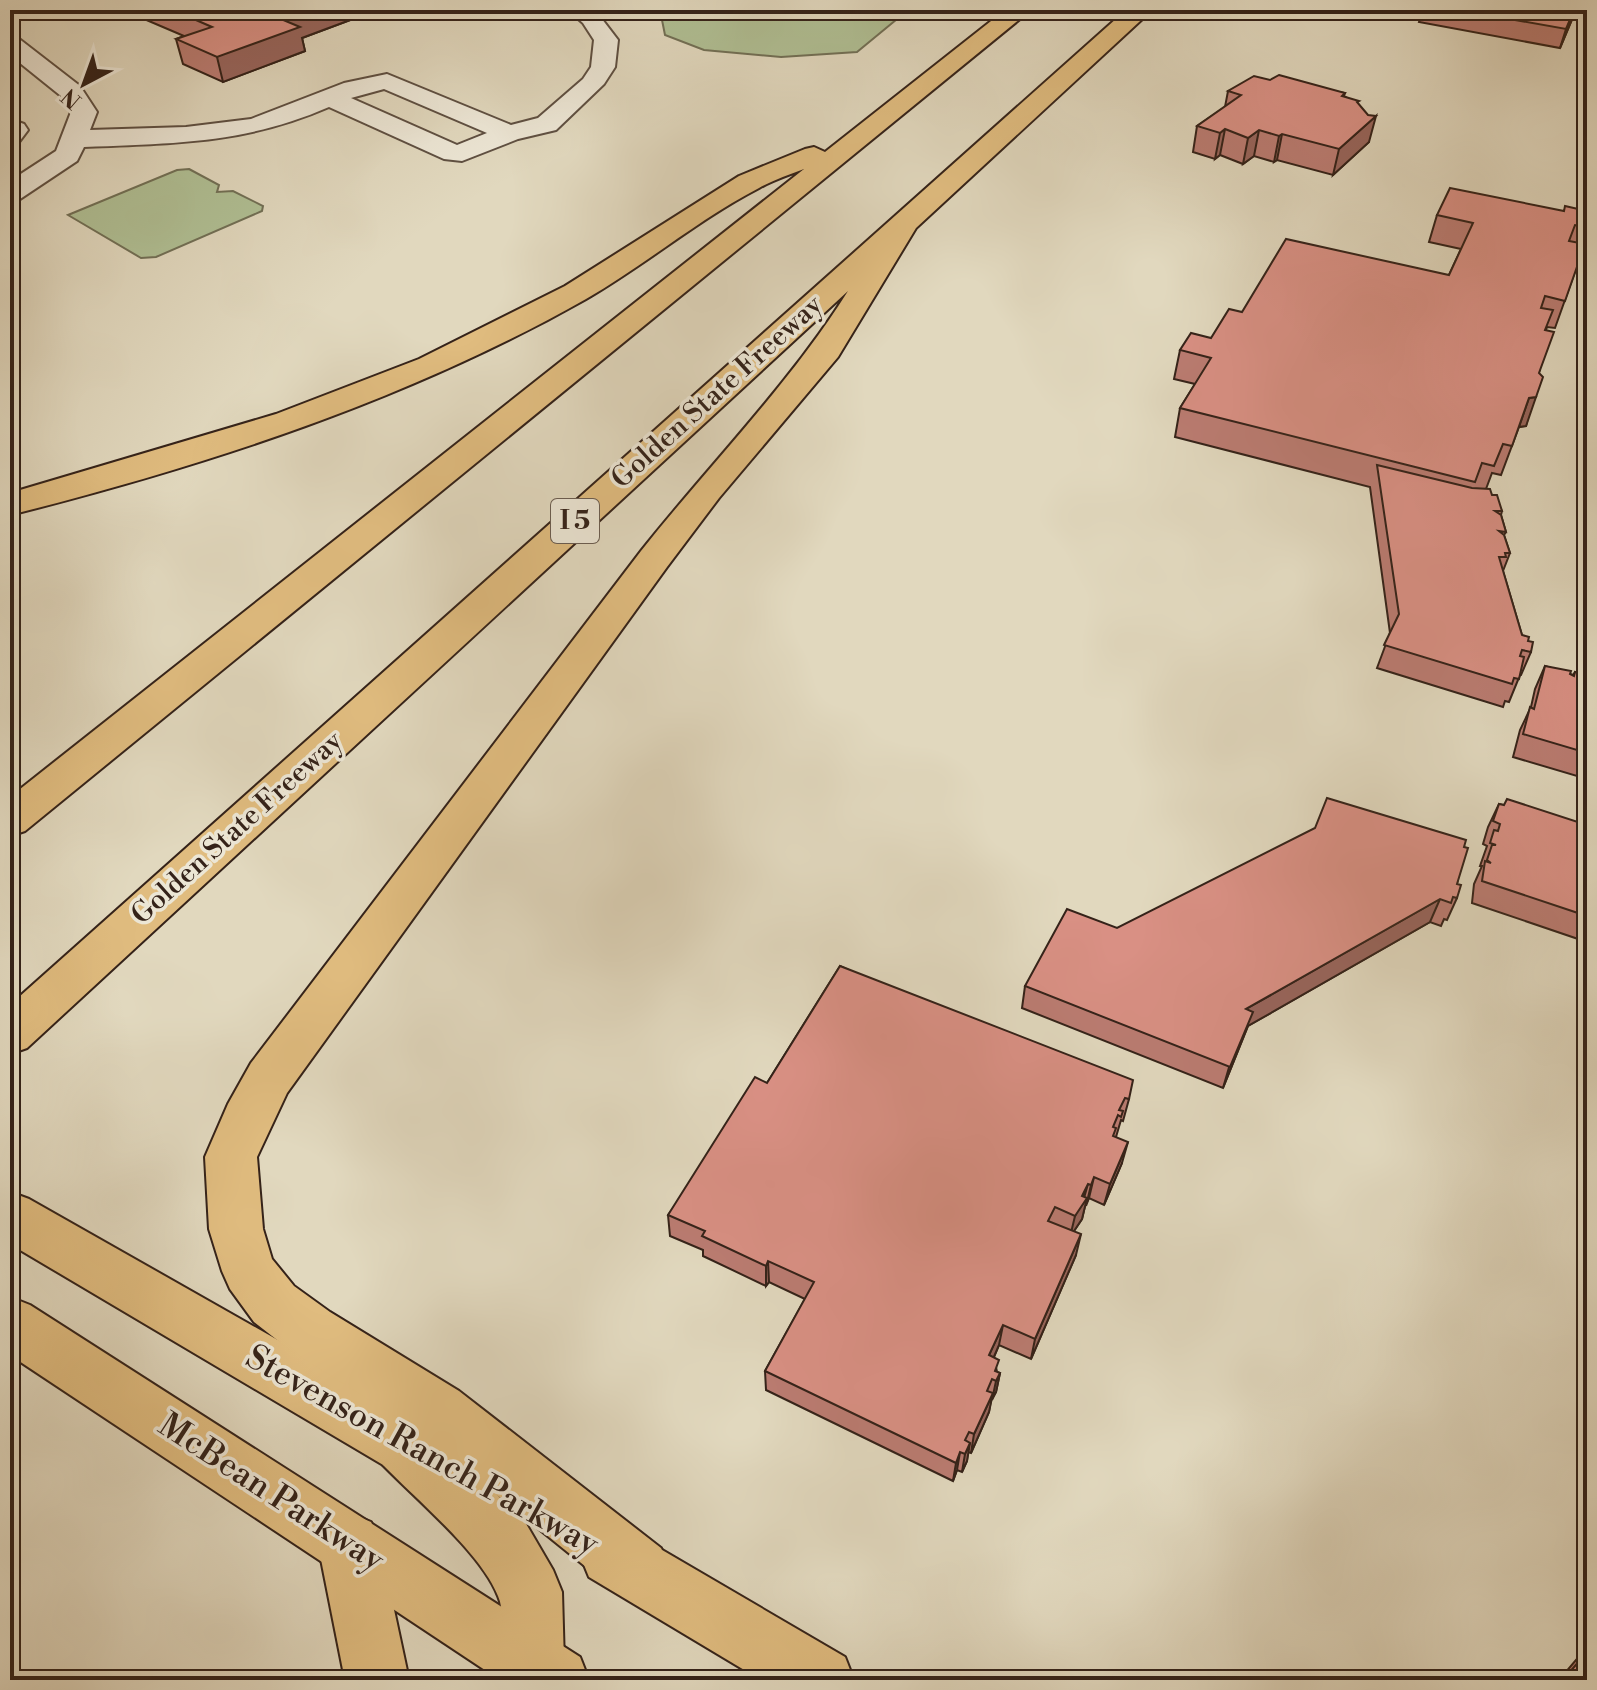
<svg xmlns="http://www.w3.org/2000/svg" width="1597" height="1690" viewBox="0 0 1597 1690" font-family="'Libre Bodoni',serif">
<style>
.green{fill:#b0bf94;stroke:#727056;stroke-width:2}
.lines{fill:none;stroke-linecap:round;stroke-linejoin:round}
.minor-casing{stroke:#5f5042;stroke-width:4}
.major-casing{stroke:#342219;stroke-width:4}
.highway-casing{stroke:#342219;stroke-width:4}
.minor{fill:#ece6d5;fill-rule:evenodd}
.major{fill:#e0bc7f;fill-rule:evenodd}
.highway{fill:#e0bc7f;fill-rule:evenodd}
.wall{fill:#bb7c72;stroke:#342219;stroke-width:2}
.shaded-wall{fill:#98655c;stroke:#342219;stroke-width:2}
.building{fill:#d99084;stroke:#342219;stroke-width:2}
.labels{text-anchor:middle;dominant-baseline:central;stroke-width:7;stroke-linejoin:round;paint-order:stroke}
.shield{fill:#ece6d5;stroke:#6b5d51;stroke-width:2}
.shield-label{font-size:26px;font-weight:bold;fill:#342219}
.street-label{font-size:28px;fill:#342219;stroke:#ece6d5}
.near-street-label{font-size:34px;fill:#342219;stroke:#ece6d5}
</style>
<rect width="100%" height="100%" fill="#e1d8be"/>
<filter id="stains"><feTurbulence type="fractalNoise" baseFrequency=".0025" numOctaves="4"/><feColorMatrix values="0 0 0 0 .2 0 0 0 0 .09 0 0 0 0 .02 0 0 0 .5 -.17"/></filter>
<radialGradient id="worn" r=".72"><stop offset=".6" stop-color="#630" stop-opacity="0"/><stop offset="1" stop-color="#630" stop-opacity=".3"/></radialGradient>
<g class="green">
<polygon points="660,10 908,10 857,52 781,57 704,50 665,35"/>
<polygon points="189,169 219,185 217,192 233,191 263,206 262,211 156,257 141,258 68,215 177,170"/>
</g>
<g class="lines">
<g class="minor-casing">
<g id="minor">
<path d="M568,10h27l23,30 -3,27 -11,17 -48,46 -38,9 -56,22 -18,-2 -115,-52c-85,37 -154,36 -245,40l-7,14 -57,38 -10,2v-20l46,-30 15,-39 -10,-16 -51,-41v-19l8,2 62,48 17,26 -7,18 96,-3 65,-8 93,-36 43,-9 124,51 27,-7 45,-39 8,-12 3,-27 -11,-17zM384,89l103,44 -30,12 -106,-47z"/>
<polygon points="10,119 24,124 28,130 19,142 10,144"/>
</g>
</g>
<g class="major-casing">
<g id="major">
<polygon points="10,1192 29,1199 454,1440 463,1461 454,1482 433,1490 412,1482 10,1244"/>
<polygon points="10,1297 30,1305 580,1657 589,1680 500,1680 10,1355"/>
<polygon points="611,1524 633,1533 845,1657 854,1680 761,1680 589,1577 580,1555 589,1533"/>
</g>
</g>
<g class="highway-casing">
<g id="highway">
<path d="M1005,10h26l-1006,821 -15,5v-39l794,-628c-15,6 -31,11 -45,19 -60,31 -114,77 -173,111 -178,101 -378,166 -576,216v-22l266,-79 143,-55 146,-73 174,-110 66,-27 9,-2 11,5z"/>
<path d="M1126,10h26l-236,218 -78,129 -119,141 -52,69 -380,526 -30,64 6,72 9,30 22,27 36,26 129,79 202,157 9,22 -9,22 -22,9 -22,-9 -120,-97 28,27 28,48 9,22 2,72 -6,16h-69c9,-22 19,-61 9,-84 -17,-43 -81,-96 -115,-131l-8,-20 8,-20 15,-7 -108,-68 -36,-28 -24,-33 -8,-18 -13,-42 -4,-72 23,-53 23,-41 390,-512c69,-87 148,-166 207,-260l-821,757 -17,6v-49z"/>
<polygon points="349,1513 371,1522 380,1544 409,1680 345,1680 318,1544 327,1522"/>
</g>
</g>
<use href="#minor" class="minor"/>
<use href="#major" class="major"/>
<use href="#highway" class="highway"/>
</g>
<g class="wall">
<polygon points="123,10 377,10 302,38 305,51 223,82 183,64 176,39 184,36"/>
<polygon points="1423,10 1585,10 1581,18 1573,17 1560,48 1419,22"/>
<polygon points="1270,80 1345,93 1344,96 1358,104 1369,142 1333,175 1277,160 1274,162 1254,156 1243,164 1220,155 1215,159 1193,152 1197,126 1225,107 1228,91"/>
<polygon points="1587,211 1587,252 1585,256 1581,255 1555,328 1547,327 1546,330 1539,373 1526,426 1519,427 1501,475 1492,473 1486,489 1492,495 1502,511 1501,515 1506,532 1504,535 1510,553 1503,571 1522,635 1528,641 1531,652 1521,675 1520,675 1509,702 1505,701 1503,707 1377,668 1390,633 1370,487 1175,437 1180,408 1195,384 1174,379 1180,350 1211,338 1242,312 1449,275 1461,249 1429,242 1437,215"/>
<polygon points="1545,666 1573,675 1575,672 1587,675 1587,779 1513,757 1520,730 1531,707 1535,689"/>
<polygon points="1499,804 1587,825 1587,942 1472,903 1474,884 1482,866 1480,866 1487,846 1483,844 1488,827"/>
<polygon points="1464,847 1457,884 1457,898 1447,920 1444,919 1441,926 1430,922 1248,1026 1223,1088 1022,1008 1025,986"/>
<polygon points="840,966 1129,1099 1123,1121 1121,1120 1116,1137 1122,1163 1104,1205 1089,1198 1085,1206 1082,1219 1074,1231 1076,1255 1031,1359 999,1345 994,1357 997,1372 1000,1373 996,1392 991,1400 989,1412 971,1453 968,1452 967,1461 962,1472 957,1470 953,1481 766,1390 765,1371 805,1299 769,1282 766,1286 703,1256 703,1250 670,1236 668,1215 767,1083"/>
<polygon points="1587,1597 1587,1608 1582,1603"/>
<polygon points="1587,1647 1587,1680 1559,1680"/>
</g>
<g class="shaded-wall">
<polygon points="306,10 377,10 302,38 305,51 223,82 217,57 281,19"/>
<polygon points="1574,10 1573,17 1560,48 1566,29"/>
<polygon points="1376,116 1369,142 1333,175 1339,149"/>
<polygon points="1225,129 1220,155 1215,159 1220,133"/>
<polygon points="1259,130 1254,156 1243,164 1248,138"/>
<polygon points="1282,134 1277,160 1274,162 1279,136"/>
<polygon points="1536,397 1526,426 1519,427 1529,398"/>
<polygon points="1440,899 1430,922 1248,1026 1223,1088 1246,1009"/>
<polygon points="1128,1142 1122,1163 1104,1205 1110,1184"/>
<polygon points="1094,1177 1089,1198 1086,1206 1091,1185"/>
<polygon points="1088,1184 1082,1205 1087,1198 1082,1219 1070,1237 1075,1216"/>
<polygon points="1081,1234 1076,1255 1031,1359 1035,1339"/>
<polygon points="768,1261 769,1282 766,1286 766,1266"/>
<polygon points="1003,1325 999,1345 986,1375 989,1355"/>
<polygon points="1000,1373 996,1392 992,1400 996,1381"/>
<polygon points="993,1393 989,1412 971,1453 974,1434"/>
<polygon points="970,1443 967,1461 962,1472 965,1454"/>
<polygon points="960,1452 957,1470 953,1481 956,1463"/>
</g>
<g class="building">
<polygon points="173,10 306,10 281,19 300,27 217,57 176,39 212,27"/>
<polygon points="1459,10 1574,10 1566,29"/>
<polygon points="1279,75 1345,93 1342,96 1359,101 1357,102 1368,115 1376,116 1339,149 1282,134 1279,136 1259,130 1248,138 1225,129 1220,133 1197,126 1241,95 1228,91 1254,76 1270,80"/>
<polygon points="1450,188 1564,211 1565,206 1587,211 1587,227 1575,225 1569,241 1585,244 1565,301 1545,296 1541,308 1553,310 1545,330 1554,332 1539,373 1543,377 1536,397 1529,398 1512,446 1503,444 1494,466 1482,463 1475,482 1180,408 1211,358 1180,350 1191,333 1211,338 1229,309 1242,312 1286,239 1449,275 1473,223 1437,215"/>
<polygon points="1377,465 1472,488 1490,489 1492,495 1497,495 1502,511 1495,511 1501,515 1506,532 1499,531 1504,535 1510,553 1505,553 1506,557 1499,557 1522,635 1529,637 1528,641 1533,642 1531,652 1522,650 1520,656 1524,657 1519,679 1514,678 1512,684 1384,645 1399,614"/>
<polygon points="1545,666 1571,671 1570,674 1574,676 1575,672 1587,675 1587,753 1523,734 1530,707 1534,709"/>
<polygon points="1327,798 1466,840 1464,847 1468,848 1457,884 1461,885 1457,898 1453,897 1451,903 1440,899 1246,1009 1253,1012 1230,1067 1025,986 1067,909 1117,928 1315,828"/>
<polygon points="1507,799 1587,825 1587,916 1482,881 1485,861 1491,863 1487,860 1492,845 1496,845 1490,843 1494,830 1498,831 1500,824 1493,821 1499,804 1504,805"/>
<polygon points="840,966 1133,1080 1129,1099 1125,1098 1119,1110 1123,1111 1121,1117 1118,1115 1113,1127 1116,1128 1113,1136 1128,1142 1110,1184 1094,1177 1091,1185 1088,1184 1082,1196 1087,1198 1075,1216 1055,1207 1048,1221 1081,1234 1035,1339 1003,1325 989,1355 999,1360 995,1371 1000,1373 996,1381 992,1379 987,1391 993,1393 974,1434 969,1432 965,1440 970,1443 965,1454 960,1452 956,1463 765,1371 814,1282 768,1261 766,1266 702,1236 705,1231 668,1215 755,1077 767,1083"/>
<polygon points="1587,1652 1587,1680 1574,1680 1568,1674"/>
</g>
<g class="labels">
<rect class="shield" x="551" y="499" width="48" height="44" rx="6"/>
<g class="shield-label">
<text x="575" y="521">I 5</text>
</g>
<g class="street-label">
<text transform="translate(717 392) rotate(-42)">Golden State Freeway</text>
<text transform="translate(237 828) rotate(-42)">Golden State Freeway</text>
</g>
<g class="near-street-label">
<text transform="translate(422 1451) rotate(29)">Stevenson Ranch Parkway</text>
<text transform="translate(271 1493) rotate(33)">McBean Parkway</text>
</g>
</g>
<rect width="1597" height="1690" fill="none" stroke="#e1d8be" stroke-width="40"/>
<rect x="12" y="12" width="1573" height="1666" fill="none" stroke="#342219" stroke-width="4"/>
<rect x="20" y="20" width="1557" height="1650" fill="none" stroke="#342219" stroke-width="2"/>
<g transform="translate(84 84) rotate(221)" stroke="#ece6d5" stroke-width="6" paint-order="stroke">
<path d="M0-6L14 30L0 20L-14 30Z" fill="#342219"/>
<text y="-12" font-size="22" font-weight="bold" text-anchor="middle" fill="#342219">N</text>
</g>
<rect width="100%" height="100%" filter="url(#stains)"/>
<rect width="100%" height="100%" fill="url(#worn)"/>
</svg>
